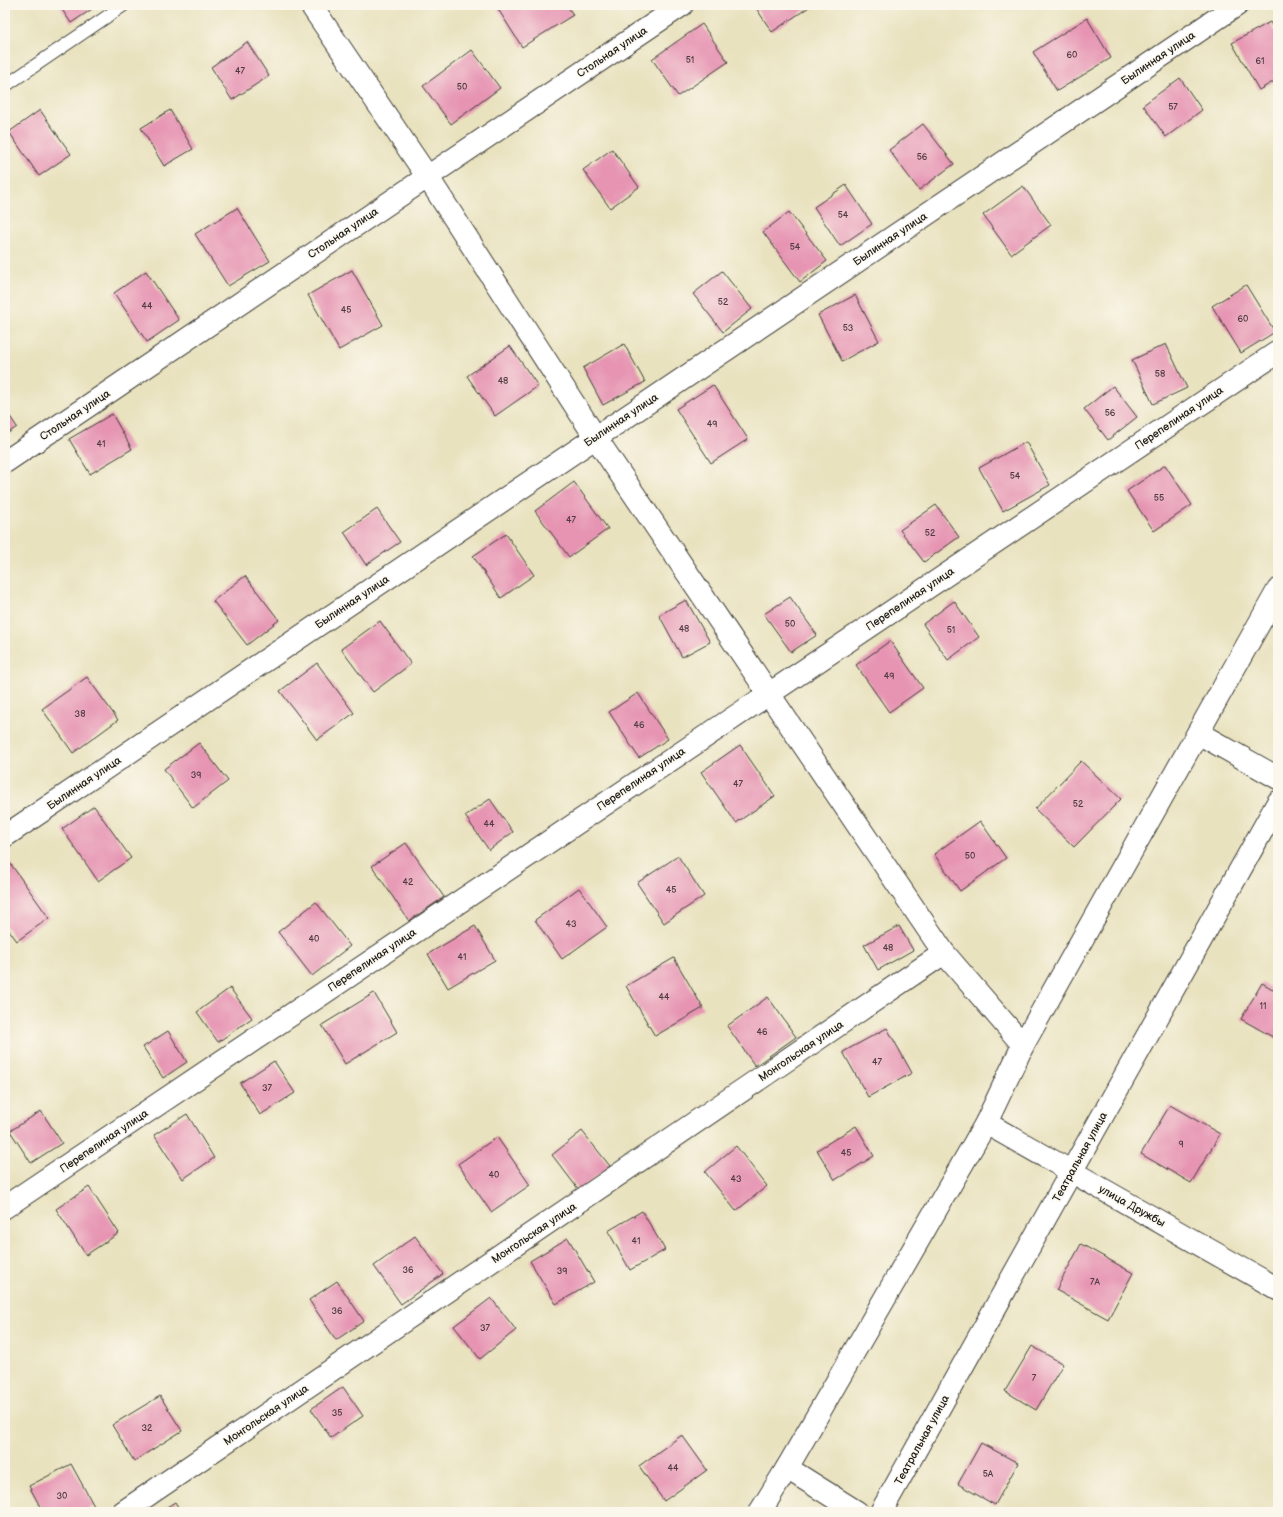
<svg xmlns="http://www.w3.org/2000/svg" width="1283" height="1517" viewBox="0 0 1283 1517" font-family="'Balsamiq Sans',sans-serif">
<style>
.building{fill:#e694b2}
.lines{fill:none;stroke-linecap:round;stroke-linejoin:round}
.service-casing{stroke:#3b3a34;stroke-width:14}
.minor-casing{stroke:#3b3a34;stroke-width:24}
.tertiary-casing{stroke:#3b3a34;stroke-width:24}
.service{stroke:#fff;stroke-width:12}
.minor{stroke:#fff;stroke-width:22}
.tertiary{stroke:#fff;stroke-width:22}
.labels{text-anchor:middle;dominant-baseline:central;stroke-width:3;stroke-linejoin:round;paint-order:stroke}
.number-label{font-size:9px;fill:#4e3a42}
.street-label{font-size:11px;fill:#1c1c1c;stroke:#fbf7ec}
</style>
<rect width="100%" height="100%" fill="#fbf7ec"/>
<filter id="ink" filterUnits="userSpaceOnUse"><feTurbulence type="fractalNoise" baseFrequency=".025" numOctaves="2"/><feDisplacementMap in="SourceGraphic" scale="8" xChannelSelector="R" yChannelSelector="G"/><feConvolveMatrix kernelMatrix="1 2 1 2 8 2 1 2 1" color-interpolation-filters="sRGB"/></filter>
<filter id="wash" filterUnits="userSpaceOnUse"><feTurbulence type="fractalNoise" baseFrequency=".012" numOctaves="4" result="noise"/><feDisplacementMap in="SourceGraphic" scale="16" xChannelSelector="R" yChannelSelector="G"/><feGaussianBlur stdDeviation="0.9" result="paint"/><feColorMatrix in="noise" values="0 0 0 0 0 0 0 0 0 0 0 0 0 0 0 0 0 1.4 0 .05"/><feComposite in="paint" operator="in"/></filter>
<g filter="url(#wash)">
<rect width="100%" height="100%" fill="#e9e2bf"/>
<g id="blocks">
<g class="building">
<polygon points="59,5 98,5 71,23"/>
<polygon points="504,5 567,5 573,15 522,47 498,9"/>
<polygon points="754,5 812,5 772,32"/>
<polygon points="1087,18 1111,58 1057,91 1033,52"/>
<polygon points="1270,22 1278,36 1278,79 1259,90 1232,43"/>
<polygon points="702,24 728,62 678,96 652,59"/>
<polygon points="247,42 269,76 232,100 211,67"/>
<polygon points="472,50 500,88 451,124 423,86"/>
<polygon points="1180,78 1202,110 1166,137 1143,105"/>
<polygon points="40,110 71,154 39,176 9,132"/>
<polygon points="170,110 193,149 164,166 141,128"/>
<polygon points="923,124 954,164 919,190 889,150"/>
<polygon points="612,149 639,187 610,208 583,170"/>
<polygon points="846,185 872,224 840,246 814,207"/>
<polygon points="1023,186 1051,225 1011,254 983,215"/>
<polygon points="237,208 270,261 228,286 195,234"/>
<polygon points="789,212 827,261 800,282 763,232"/>
<polygon points="352,270 383,325 339,350 308,295"/>
<polygon points="146,271 179,320 147,342 114,293"/>
<polygon points="722,271 752,309 723,332 693,294"/>
<polygon points="1246,285 1275,332 1241,353 1212,306"/>
<polygon points="855,295 879,341 842,361 818,315"/>
<polygon points="624,344 645,382 603,405 583,368"/>
<polygon points="1166,344 1187,388 1153,404 1132,360"/>
<polygon points="510,346 538,386 495,416 467,376"/>
<polygon points="713,385 748,439 711,463 676,409"/>
<polygon points="1113,386 1137,417 1108,440 1084,409"/>
<polygon points="5,409 17,427 5,435"/>
<polygon points="112,414 132,449 90,474 69,439"/>
<polygon points="1026,442 1050,485 1003,511 979,468"/>
<polygon points="1165,465 1192,505 1154,531 1127,491"/>
<polygon points="574,482 608,529 569,557 535,511"/>
<polygon points="936,505 959,537 924,562 900,530"/>
<polygon points="377,509 400,542 366,565 344,532"/>
<polygon points="506,534 534,575 501,598 473,556"/>
<polygon points="245,576 279,620 247,645 213,601"/>
<polygon points="790,597 817,635 791,652 764,614"/>
<polygon points="686,600 710,642 682,657 659,615"/>
<polygon points="954,601 979,637 948,660 923,624"/>
<polygon points="380,621 411,664 373,692 341,649"/>
<polygon points="890,641 923,688 889,712 856,665"/>
<polygon points="317,663 354,713 317,740 280,691"/>
<polygon points="87,677 118,720 73,753 42,709"/>
<polygon points="638,693 668,739 639,758 609,712"/>
<polygon points="199,743 228,781 193,808 164,769"/>
<polygon points="740,745 775,796 736,823 701,772"/>
<polygon points="1081,761 1121,799 1074,847 1035,809"/>
<polygon points="490,799 513,832 489,850 465,816"/>
<polygon points="94,806 131,858 98,881 62,829"/>
<polygon points="980,821 1006,858 960,891 934,854"/>
<polygon points="406,843 444,897 409,921 372,866"/>
<polygon points="678,856 704,896 664,923 637,883"/>
<polygon points="10,863 49,918 17,941 5,925 5,866"/>
<polygon points="579,888 607,927 562,959 535,920"/>
<polygon points="316,902 350,946 312,976 278,932"/>
<polygon points="475,926 495,960 448,988 428,954"/>
<polygon points="899,926 913,950 878,970 864,945"/>
<polygon points="674,958 703,1008 655,1036 626,986"/>
<polygon points="1262,983 1278,992 1278,1040 1241,1019"/>
<polygon points="230,988 252,1018 218,1042 197,1012"/>
<polygon points="374,993 397,1032 345,1064 322,1025"/>
<polygon points="768,997 796,1037 755,1066 727,1026"/>
<polygon points="887,1028 912,1073 868,1097 843,1052"/>
<polygon points="168,1031 187,1062 163,1078 143,1047"/>
<polygon points="274,1061 295,1093 260,1115 240,1083"/>
<polygon points="1170,1105 1220,1134 1191,1183 1141,1154"/>
<polygon points="41,1111 62,1143 31,1163 10,1131"/>
<polygon points="187,1114 214,1158 183,1179 154,1135"/>
<polygon points="856,1126 874,1156 835,1180 817,1150"/>
<polygon points="582,1131 610,1166 579,1190 552,1155"/>
<polygon points="497,1137 530,1185 491,1212 458,1164"/>
<polygon points="736,1146 767,1186 736,1211 705,1172"/>
<polygon points="89,1187 119,1233 86,1255 56,1209"/>
<polygon points="642,1211 665,1250 630,1270 608,1231"/>
<polygon points="415,1236 443,1274 401,1304 374,1266"/>
<polygon points="568,1238 594,1282 556,1304 530,1261"/>
<polygon points="1081,1244 1133,1273 1108,1319 1056,1290"/>
<polygon points="337,1281 364,1321 336,1340 309,1300"/>
<polygon points="491,1298 516,1330 480,1359 454,1326"/>
<polygon points="1032,1346 1063,1364 1036,1410 1005,1391"/>
<polygon points="343,1387 363,1416 331,1438 311,1409"/>
<polygon points="160,1396 182,1431 134,1461 112,1425"/>
<polygon points="682,1435 707,1470 664,1501 639,1466"/>
<polygon points="981,1443 1018,1463 995,1505 958,1484"/>
<polygon points="71,1464 94,1506 82,1512 43,1512 29,1486"/>
<polygon points="175,1502 181,1512 159,1512"/>
</g>
</g>
</g>
<g filter="url(#ink)">
<use href="#blocks" fill-opacity="0" stroke="#3b3a34" stroke-width="1"/>
<g class="lines">
<g class="service-casing">
<polyline id="service" points="5,86 124,5"/>
</g>
<g class="minor-casing">
<g id="minor">
<polyline points="311,5 427,176 596,438 944,953 1023,1045"/>
<polyline points="5,462 682,5"/>
<polyline points="1198,733 1278,778"/>
<polyline points="5,836 1237,5"/>
<polyline points="986,1123 1278,1289"/>
<polyline points="5,1207 1278,352"/>
<polyline points="787,1468 857,1512"/>
<polyline points="123,1512 944,953"/>
<polyline points="881,1512 1278,802"/>
</g>
</g>
<g class="tertiary-casing">
<polyline id="tertiary" points="760,1512 787,1468 986,1123 1023,1045 1278,590"/>
</g>
<use href="#service" class="service"/>
<use href="#minor" class="minor"/>
<use href="#tertiary" class="tertiary"/>
</g>
</g>
<g class="labels">
<g class="number-label">
<text x="1072" y="55">60</text>
<text x="690" y="60">51</text>
<text x="1260" y="61">61</text>
<text x="240" y="71">47</text>
<text x="462" y="87">50</text>
<text x="1173" y="107">57</text>
<text x="922" y="157">56</text>
<text x="843" y="215">54</text>
<text x="795" y="247">54</text>
<text x="723" y="302">52</text>
<text x="147" y="306">44</text>
<text x="346" y="310">45</text>
<text x="1243" y="319">60</text>
<text x="848" y="328">53</text>
<text x="1160" y="374">58</text>
<text x="503" y="381">48</text>
<text x="1110" y="413">56</text>
<text x="712" y="424">49</text>
<text x="101" y="444">41</text>
<text x="1015" y="476">54</text>
<text x="1159" y="498">55</text>
<text x="571" y="520">47</text>
<text x="930" y="533">52</text>
<text x="790" y="624">50</text>
<text x="684" y="629">48</text>
<text x="951" y="630">51</text>
<text x="889" y="676">49</text>
<text x="80" y="714">38</text>
<text x="639" y="725">46</text>
<text x="196" y="775">39</text>
<text x="738" y="784">47</text>
<text x="1078" y="804">52</text>
<text x="489" y="824">44</text>
<text x="970" y="856">50</text>
<text x="408" y="882">42</text>
<text x="671" y="890">45</text>
<text x="571" y="924">43</text>
<text x="314" y="939">40</text>
<text x="888" y="948">48</text>
<text x="462" y="957">41</text>
<text x="664" y="997">44</text>
<text x="1263" y="1006">11</text>
<text x="762" y="1032">46</text>
<text x="877" y="1062">47</text>
<text x="267" y="1088">37</text>
<text x="1181" y="1144">9</text>
<text x="846" y="1153">45</text>
<text x="494" y="1175">40</text>
<text x="736" y="1179">43</text>
<text x="636" y="1241">41</text>
<text x="408" y="1270">36</text>
<text x="562" y="1271">39</text>
<text x="1095" y="1282">7А</text>
<text x="337" y="1311">36</text>
<text x="485" y="1328">37</text>
<text x="1034" y="1378">7</text>
<text x="337" y="1413">35</text>
<text x="147" y="1428">32</text>
<text x="673" y="1468">44</text>
<text x="988" y="1474">5А</text>
<text x="62" y="1496">30</text>
</g>
<g class="street-label">
<text transform="translate(612 52) rotate(-34)">Стольная улица</text>
<text transform="translate(1158 58) rotate(-34)">Былинная улица</text>
<text transform="translate(343 233) rotate(-34)">Стольная улица</text>
<text transform="translate(890 239) rotate(-34)">Былинная улица</text>
<text transform="translate(75 415) rotate(-34)">Стольная улица</text>
<text transform="translate(1179 418) rotate(-34)">Перепелиная улица</text>
<text transform="translate(621 420) rotate(-34)">Былинная улица</text>
<text transform="translate(910 599) rotate(-34)">Перепелиная улица</text>
<text transform="translate(352 602) rotate(-34)">Былинная улица</text>
<text transform="translate(641 779) rotate(-34)">Перепелиная улица</text>
<text transform="translate(84 783) rotate(-34)">Былинная улица</text>
<text transform="translate(372 960) rotate(-34)">Перепелиная улица</text>
<text transform="translate(801 1051) rotate(-34)">Монгольская улица</text>
<text transform="translate(104 1141) rotate(-34)">Перепелиная улица</text>
<text transform="translate(1080 1157) rotate(-61)">Театральная улица</text>
<text transform="translate(1132 1206) rotate(29)">улица Дружбы</text>
<text transform="translate(534 1233) rotate(-34)">Монгольская улица</text>
<text transform="translate(266 1415) rotate(-34)">Монгольская улица</text>
<text transform="translate(922 1440) rotate(-61)">Театральная улица</text>
</g>
</g>
<rect width="1283" height="1517" fill="none" stroke="#fbf7ec" stroke-width="20"/>
</svg>
